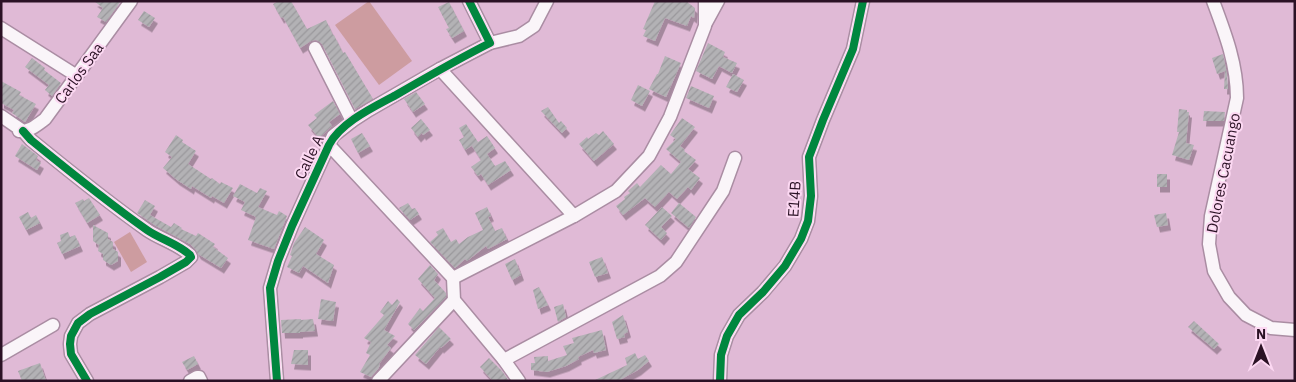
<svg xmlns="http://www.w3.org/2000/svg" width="1296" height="382" viewBox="0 0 1296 382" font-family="'IBM Plex Sans',sans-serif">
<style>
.pitch{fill:#cd9ca0}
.building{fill:url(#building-hatch);filter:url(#shadow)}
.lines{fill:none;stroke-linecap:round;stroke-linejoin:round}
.minor-casing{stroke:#aa8da3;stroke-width:15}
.minor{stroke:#faf5f9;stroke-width:12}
.cycleway-casing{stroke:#fcd8f2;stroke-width:11}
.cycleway{stroke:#00873e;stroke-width:8}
.labels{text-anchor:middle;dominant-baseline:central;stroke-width:4;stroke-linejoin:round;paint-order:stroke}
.street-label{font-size:15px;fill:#2b1225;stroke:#fcd8f2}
</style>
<defs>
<pattern id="building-hatch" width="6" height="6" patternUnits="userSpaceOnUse" patternTransform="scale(1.25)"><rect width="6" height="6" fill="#b3b2b5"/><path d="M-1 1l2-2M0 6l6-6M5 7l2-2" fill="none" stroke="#9a989c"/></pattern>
<filter id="shadow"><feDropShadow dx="3" dy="5.5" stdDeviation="0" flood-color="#0004"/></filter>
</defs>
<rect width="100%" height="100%" fill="#e0bad6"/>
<g class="pitch">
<polygon points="369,1 412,61 379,85 335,25"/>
<polygon points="130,232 147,262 131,272 114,242"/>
</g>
<g class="building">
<polygon points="94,1 121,1 106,22 97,17 103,8"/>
<polygon points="279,1 291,1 307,29 326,20 333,35 334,35 343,53 345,52 373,99 355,109 322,44 316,40 311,41 300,48 283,17 281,18 273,4"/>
<polygon points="655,1 686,1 695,8 694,18 691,16 687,26 665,18 655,41 643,36 646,30 643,29"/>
<polygon points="449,2 464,31 452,38 446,29 449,28 438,7"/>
<polygon points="144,11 155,18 149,27 138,20"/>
<polygon points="708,43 725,52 723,57 737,63 732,73 719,66 712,79 696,71"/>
<polygon points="1223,54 1227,74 1228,89 1224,89 1225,71 1217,74 1212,58"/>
<polygon points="665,56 681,63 666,97 649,89 657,74 658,74"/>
<polygon points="32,58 45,68 44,70 61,83 52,96 45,90 49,85 25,67"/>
<polygon points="733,74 744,80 737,92 726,87"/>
<polygon points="1,81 21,92 19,95 36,104 25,122 12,113 14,110 1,103"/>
<polygon points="638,85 650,91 642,106 631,100"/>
<polygon points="691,86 714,96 709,108 686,98"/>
<polygon points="416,92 425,104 413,112 404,99"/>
<polygon points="333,101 340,114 329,122 332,126 319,138 308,125 317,118 314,115"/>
<polygon points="548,107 559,123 561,121 567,128 562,133 541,111"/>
<polygon points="1179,109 1187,110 1187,112 1189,112 1186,143 1194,145 1189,160 1172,155 1179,132 1177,132"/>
<polygon points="1204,111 1225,112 1224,121 1203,121"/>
<polygon points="682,118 695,127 680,146 685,150 684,151 696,160 688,169 700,178 691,190 688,187 677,199 669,192 655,207 645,198 623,215 616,206 625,199 624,197 630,193 628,191 637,183 640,187 661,165 671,174 681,162 666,149 676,139 670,135"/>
<polygon points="421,119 430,130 423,135 422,133 418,137 411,128"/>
<polygon points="466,124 478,142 465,150 459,140 464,137 459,128"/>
<polygon points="603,131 614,144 594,161 579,144 587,137 588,139 596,133 599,135"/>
<polygon points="362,133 370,146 358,153 351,139"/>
<polygon points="176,135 183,140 182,142 196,151 188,164 211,179 212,178 220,184 221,182 233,188 224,203 212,196 211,198 192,186 191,189 177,180 163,168 172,157 165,152"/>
<polygon points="487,136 495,148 487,154 495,166 505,161 511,170 488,185 481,174 478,176 471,167 481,160 472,146"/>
<polygon points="22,144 38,156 36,160 41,163 37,170 15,156"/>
<rect x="1157" y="174" width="10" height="13"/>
<polygon points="240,184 257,193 260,188 267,191 258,207 277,215 279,211 287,216 274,249 248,240 256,217 241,210 245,202 233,196"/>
<polygon points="89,198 100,215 87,223 75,203 83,199 84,201"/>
<polygon points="145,200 155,206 150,215 171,227 174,223 182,228 181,229 196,236 198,233 215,244 213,247 228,258 221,268 198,254 195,249 190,244 156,226 137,213"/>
<polygon points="408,203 412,209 415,208 419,214 410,220 399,208"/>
<polygon points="679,203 696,217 689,228 671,213"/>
<polygon points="487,207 491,216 488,217 495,231 502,228 507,239 488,249 486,246 467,261 465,259 455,268 430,242 438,235 436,232 443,228 451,242 456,239 459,244 468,237 483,230 475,213"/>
<polygon points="662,207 672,216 661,227 667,233 661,240 645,225"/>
<polygon points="28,212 31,218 36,215 40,223 26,230 19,217"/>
<polygon points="1166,213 1168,225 1157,227 1154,215"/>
<polygon points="93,225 108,233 108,239 113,242 113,249 118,252 118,261 111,265 103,260 103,254 98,251 99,245 93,241"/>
<polygon points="305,227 324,240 316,254 334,265 328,283 303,266 299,273 287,267 292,256 290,255 294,243"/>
<polygon points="68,232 70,237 75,235 80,246 62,254 57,243 61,241 60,235"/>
<polygon points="602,257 608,273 595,277 589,262"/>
<polygon points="515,259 521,275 512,280 505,264"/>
<polygon points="430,265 438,274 434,280 446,293 446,297 414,330 408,324 420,308 423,311 435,298 418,279"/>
<polygon points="539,287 548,305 538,309 533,290"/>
<polygon points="321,299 336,302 333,321 318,319"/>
<polygon points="397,299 400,302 384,330 395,336 387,345 391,348 379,364 380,365 378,369 371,377 360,372 370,355 366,353 371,342 364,338 384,315 380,312 388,301 392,305"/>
<polygon points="563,304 566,317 558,322 554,307"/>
<polygon points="623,315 628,332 624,334 625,337 617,339 612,322"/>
<polygon points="301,319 301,320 313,319 315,331 300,332 300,333 282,333 281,320"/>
<polygon points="1194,321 1219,344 1214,349 1188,327"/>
<polygon points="439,327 451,339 441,348 440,347 426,364 415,355"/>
<polygon points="602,330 606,350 594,353 593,350 578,357 579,359 566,366 547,372 531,370 531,363 535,363 534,357 548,356 548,361 567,355 563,346 574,343 572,338"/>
<polygon points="294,350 308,350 308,365 291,364"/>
<polygon points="635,353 638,359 645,355 649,361 638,370 618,381 593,381 627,365 625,358"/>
<polygon points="194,356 198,364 187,370 182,362"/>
<polygon points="489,358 502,371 509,381 493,381 480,367"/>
<polygon points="40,363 46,381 22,381 18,371"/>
</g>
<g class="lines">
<g class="minor-casing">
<g id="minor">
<polyline points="469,1 490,43"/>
<path d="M1213,1c12,32 24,63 24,97l-26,118 -2,28 5,27 15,26 17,18 25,13 24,2"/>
<polyline points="706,23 718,1"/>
<polyline points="1,28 77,76"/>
<polyline points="315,48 352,121"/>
<polyline points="440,69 574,216"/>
<path d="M1,116l19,13 -1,2c10,1 18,-6 26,-12l86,-118"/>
<path d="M23,131l8,9c38,31 76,62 116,90 13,9 31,14 43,25l1,2 -5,5 -26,15 -70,37 -12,9 -7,13 -1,8 1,10 16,27"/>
<polyline points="329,145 453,278 454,300 504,360 519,381"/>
<polyline points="453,278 574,216 616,191 649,156 670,117 705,26 705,1"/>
<polyline points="1,355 53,325"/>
<polyline points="504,360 660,276 676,262 723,191 735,158"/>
<polyline points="190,381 197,377 199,377 201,381"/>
<polyline points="277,381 270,288 278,261 292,226 333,136 352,121 369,110 440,69 490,43 519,36 534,26 547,1"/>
<polyline points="378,381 454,300"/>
<polyline points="720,381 721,355 727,336 739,315 763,292 785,266 801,239 808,221 811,196 809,157 823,120 853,49 863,1"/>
</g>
</g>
<use href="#minor" class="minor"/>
<g class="cycleway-casing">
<g id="cycleway">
<path d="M23,131l8,9c38,31 76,62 116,90 13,9 31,14 43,25l1,2 -5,5 -26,15 -70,37 -12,9 -7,13 -1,8 1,10 16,27"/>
<path d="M277,381l-7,-93 8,-27 14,-35 37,-81c12,-23 45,-38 67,-50 31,-18 62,-36 94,-52l-21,-42"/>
<polyline points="720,381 721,355 727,336 739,315 763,292 785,266 801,239 808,221 811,196 809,157 823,120 853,49 863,1"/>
</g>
</g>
<use href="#cycleway" class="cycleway"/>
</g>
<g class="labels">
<g class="street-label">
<text transform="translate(79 73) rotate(-54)">Carlos Saa</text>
<text transform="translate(309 157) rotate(-64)">Calle A</text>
<text transform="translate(1223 173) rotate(-79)">Dolores Cacuango</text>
<text transform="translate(794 199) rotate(-86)">E14B</text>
</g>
</g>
<rect width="1296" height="382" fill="none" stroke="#2b1225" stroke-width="5"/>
<g transform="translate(1261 347)" stroke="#fcd8f2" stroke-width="4" paint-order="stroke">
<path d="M0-4L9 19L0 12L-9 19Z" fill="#2b1225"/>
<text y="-8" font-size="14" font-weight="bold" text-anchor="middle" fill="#2b1225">N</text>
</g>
</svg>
